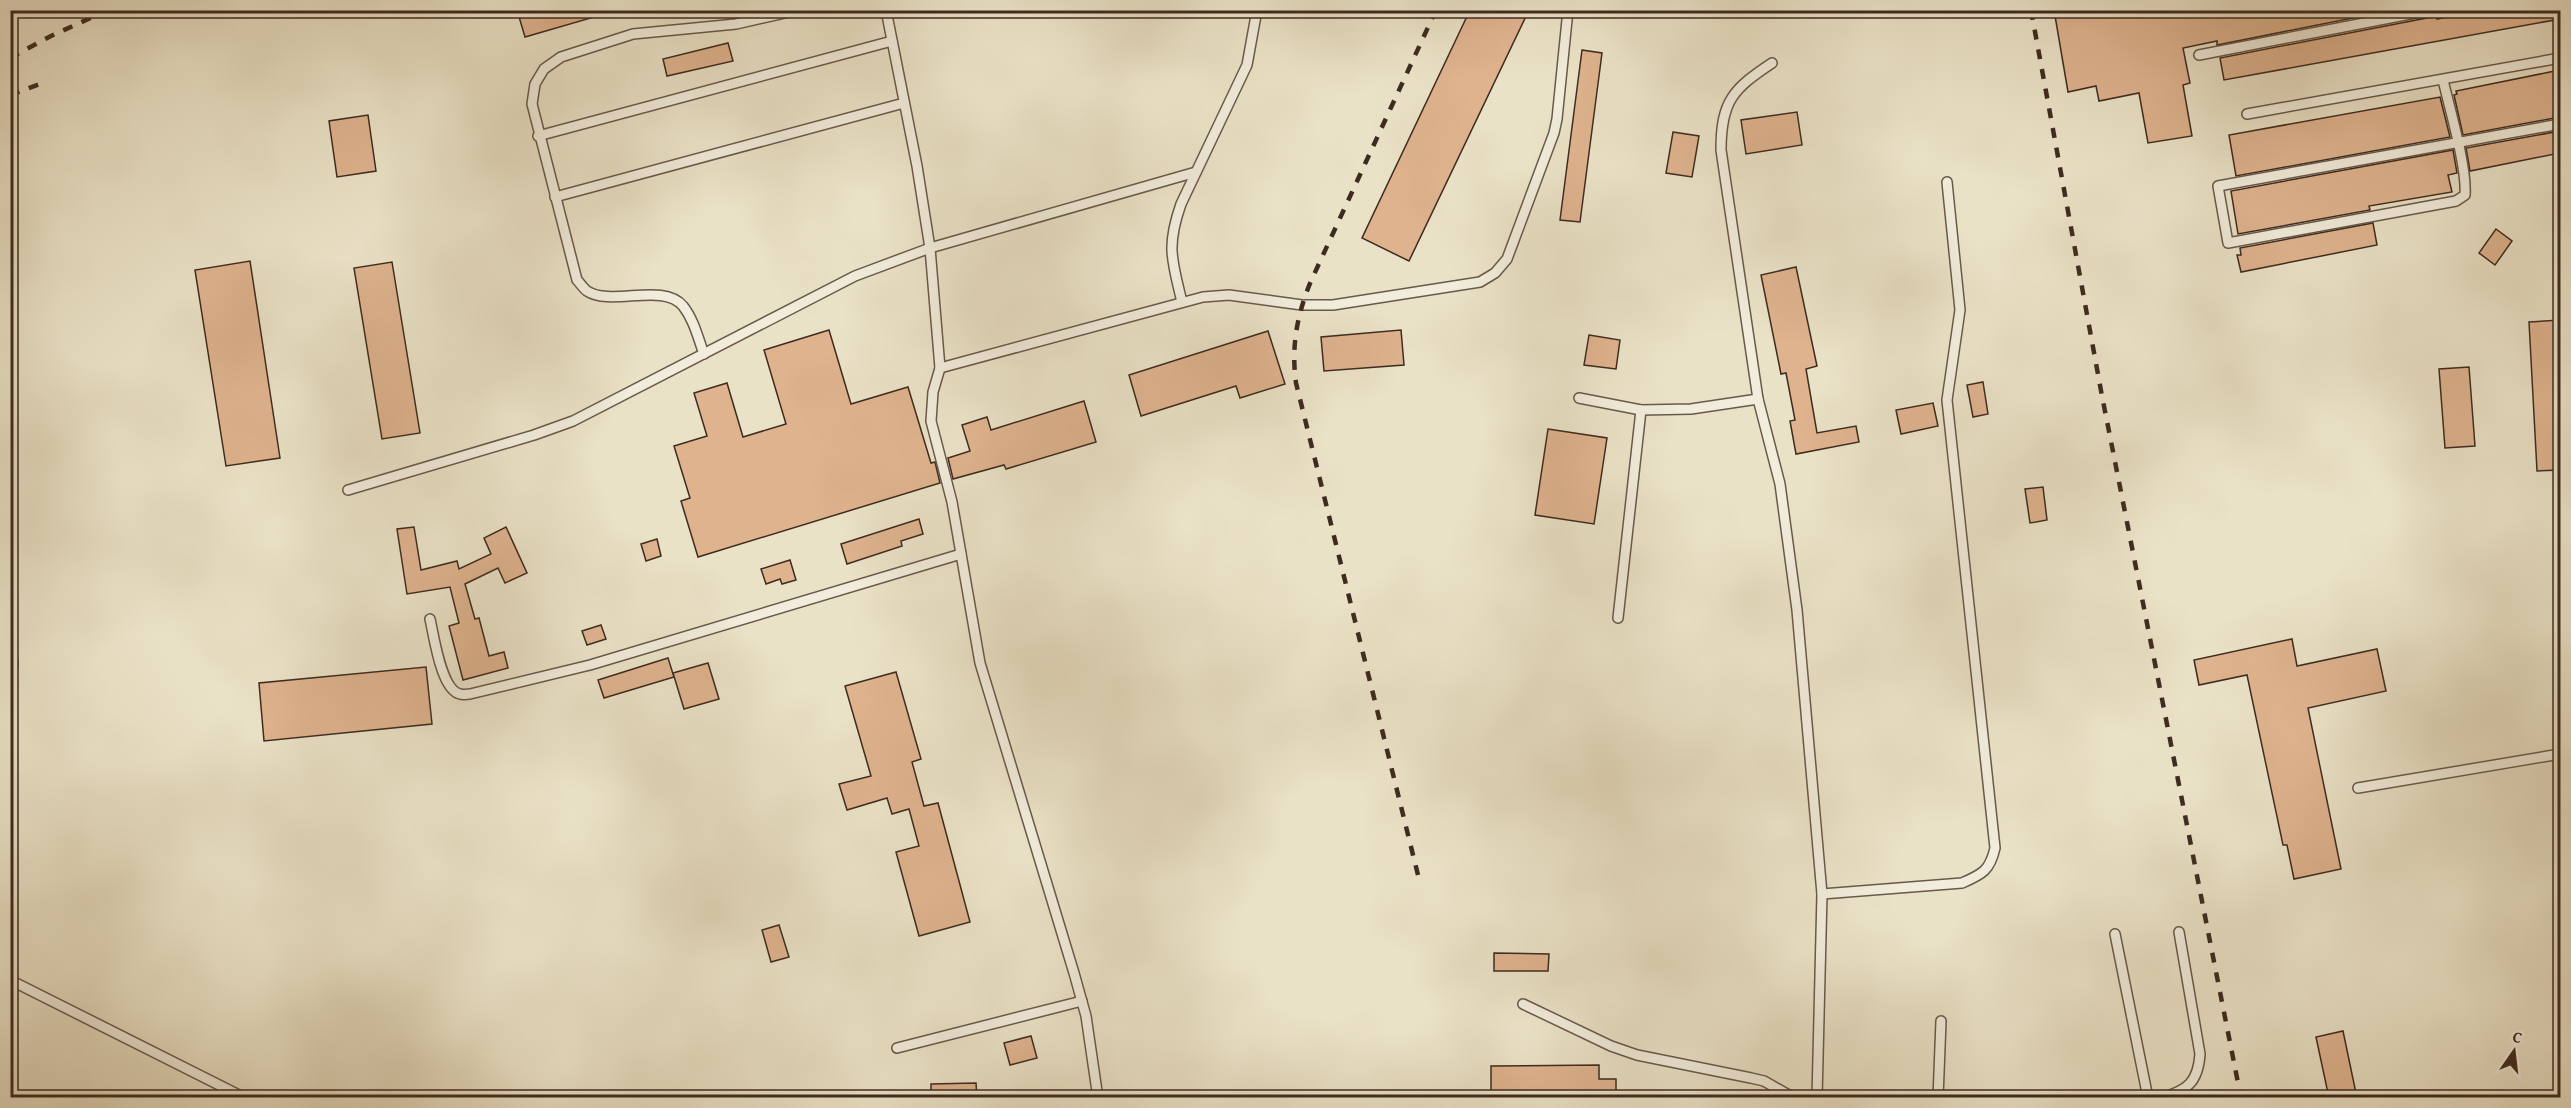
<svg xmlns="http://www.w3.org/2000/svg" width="2571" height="1108" viewBox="0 0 2571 1108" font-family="'Gentium Book Plus',serif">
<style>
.building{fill:#deb38e;stroke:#3e2b20;stroke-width:1.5}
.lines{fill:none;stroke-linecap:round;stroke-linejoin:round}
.service-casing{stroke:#69594a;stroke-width:12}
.service{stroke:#f1ecdb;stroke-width:9}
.rail{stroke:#3e2b20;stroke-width:4.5;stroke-dasharray:10 10;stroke-linecap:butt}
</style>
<rect width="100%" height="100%" fill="#eae2c7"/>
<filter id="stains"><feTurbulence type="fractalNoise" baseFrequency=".00333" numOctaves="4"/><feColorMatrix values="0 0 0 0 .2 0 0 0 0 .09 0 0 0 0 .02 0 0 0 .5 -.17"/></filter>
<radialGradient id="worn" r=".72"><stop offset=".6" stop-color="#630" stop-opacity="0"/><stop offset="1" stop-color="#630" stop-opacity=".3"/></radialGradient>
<g class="building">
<polygon points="517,10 601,10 601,15 525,37"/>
<polygon points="1470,10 1529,10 1409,261 1362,238"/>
<polygon points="2054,10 2393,10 2217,45 2217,41 2183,48 2190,83 2183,85 2192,136 2148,143 2139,93 2099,101 2096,86 2068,92"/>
<polygon points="2482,10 2560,10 2560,19 2224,80 2220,58 2432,17 2436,14 2437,19"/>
<polygon points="728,43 733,61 667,76 663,59"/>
<polygon points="1582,50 1602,53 1580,222 1560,220"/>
<polygon points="2560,70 2560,117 2463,135 2454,95 2457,94 2456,91"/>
<polygon points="2440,97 2450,137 2236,176 2229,135"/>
<polygon points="1797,112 1802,145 1746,154 1741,120"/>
<polygon points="368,115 376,171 337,177 329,121"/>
<polygon points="2560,131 2560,153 2470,171 2466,148"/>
<polygon points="1673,132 1699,136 1692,177 1666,173"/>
<polygon points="2453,150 2457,173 2448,175 2452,192 2369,206 2370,210 2238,234 2231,191"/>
<polygon points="2373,223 2377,245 2241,272 2237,255 2241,255 2240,248"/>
<polygon points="2496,229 2512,241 2495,265 2479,253"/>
<polygon points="250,261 280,458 226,466 195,270"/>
<polygon points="392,262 420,433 382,439 354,268"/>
<polygon points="1796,267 1817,366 1806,369 1817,433 1856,426 1859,442 1796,454 1790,421 1795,420 1786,373 1781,374 1761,275"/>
<polygon points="2560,320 2560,470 2537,471 2529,322"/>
<polygon points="829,330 851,404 908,387 931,463 935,462 940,483 698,557 681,501 690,498 674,446 707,436 694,393 727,383 743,437 786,424 764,350"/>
<polygon points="1401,330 1404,365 1324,371 1321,337"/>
<polygon points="1268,331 1285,384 1240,398 1236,386 1141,416 1129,375"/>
<polygon points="1589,335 1620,340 1616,369 1584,365"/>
<polygon points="2469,367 2475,446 2445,448 2439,369"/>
<polygon points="1983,382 1988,414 1973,417 1967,385"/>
<polygon points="1084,401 1096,442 1006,469 1004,465 953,479 948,458 970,451 962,425 987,417 991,430"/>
<polygon points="1933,403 1938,426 1901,434 1896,410"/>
<polygon points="1548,429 1607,438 1594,524 1535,515"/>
<polygon points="2043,487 2047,520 2030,523 2025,489"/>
<polygon points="919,519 923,534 901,541 902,546 847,564 841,544"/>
<polygon points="414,527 421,570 457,561 459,569 491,554 484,538 506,527 527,573 505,583 498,568 465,584 475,619 479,618 489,656 504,652 508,668 463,680 449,626 459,623 450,587 407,594 397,529"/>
<polygon points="657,539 661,556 646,561 641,544"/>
<polygon points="790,560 796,580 782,584 780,579 766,584 761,569"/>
<polygon points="601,625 606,639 587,645 582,631"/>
<polygon points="2292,639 2297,666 2377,649 2386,691 2308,708 2341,869 2294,879 2287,845 2283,845 2247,675 2199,685 2194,660"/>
<polygon points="668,658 674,677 604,698 598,680"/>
<polygon points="708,663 719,699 684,709 673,673"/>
<polygon points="426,667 432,724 264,741 259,683"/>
<polygon points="896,672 921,759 912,762 924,806 938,803 970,922 919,936 896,852 919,846 909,809 892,814 887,798 847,810 839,784 871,776 845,686"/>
<polygon points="779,925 789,957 771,962 762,930"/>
<polygon points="1494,953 1549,954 1548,971 1494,971"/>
<polygon points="2343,1031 2357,1098 2329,1098 2316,1037"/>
<polygon points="1031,1036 1037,1058 1010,1065 1004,1043"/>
<polygon points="1599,1065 1599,1079 1616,1079 1616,1098 1491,1098 1491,1066"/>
<polygon points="976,1083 977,1098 931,1098 931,1084"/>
</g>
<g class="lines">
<g class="service-casing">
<g id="service">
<polyline points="886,10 917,166 930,248 940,368 933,392 931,421 952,502 980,663 1074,973 1086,1016 1098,1098"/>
<polyline points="2199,55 2431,10"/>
<path d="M1772,63c-39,26 -51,38 -51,87l37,249 22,85 17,126 25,284 -5,204"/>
<path d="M2443,80c7,30 24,87 22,115l-9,6 -228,42 -10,-57 342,-62"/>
<polyline points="2247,114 2560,58"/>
<polyline points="538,136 892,41"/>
<polyline points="555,197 904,103"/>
<path d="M1182,302c-10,-42 -16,-55 -1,-98l66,-139 10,-55"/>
<path d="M704,354c-6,-16 -10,-34 -21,-48 -20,-24 -72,1 -96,-15 -4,-3 -7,-8 -10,-11l-45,-176 3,-20 9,-15 17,-12 72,-23 103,-10 62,-14"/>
<polyline points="940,368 1203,297 1229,295 1302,305 1333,305 1480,282 1495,273 1507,259 1554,133 1557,119 1568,10"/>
<polyline points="1579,398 1641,410 1691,409 1758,399"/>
<polyline points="348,490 534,435 573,421 855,276 930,248 1196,172"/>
<polyline points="1618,618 1641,410"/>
<path d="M430,619c4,17 11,71 30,75 3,1 7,0 10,0l120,-29 371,-111"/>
<polyline points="10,656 13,663 10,684"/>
<polyline points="2358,788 2560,754"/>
<path d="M1822,894l140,-11c21,-9 28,-13 33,-35l-48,-448 13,-90 -13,-128"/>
<polyline points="2115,934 2148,1098"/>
<polyline points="10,980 245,1098"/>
<polyline points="1523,1004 1611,1046 1637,1055 1751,1078 1764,1081 1794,1098"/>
<polyline points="897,1048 1082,1001"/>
<polyline points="1938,1098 1941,1021"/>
<path d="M2162,1098c25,-8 36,-15 38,-44l-21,-122"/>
</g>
</g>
<use href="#service" class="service"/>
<g class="rail">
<polyline points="2031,10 2102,396 2241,1098"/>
<polyline points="10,58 51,36 108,10"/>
<polyline points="10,95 45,82"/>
<path d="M1418,875l-122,-492c-5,-37 1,-68 15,-102l125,-271"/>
</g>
</g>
<rect width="2571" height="1108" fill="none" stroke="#eae2c7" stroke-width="36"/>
<rect x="12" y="12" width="2547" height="1084" fill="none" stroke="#3e2b20" stroke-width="3"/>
<rect x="18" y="18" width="2535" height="1072" fill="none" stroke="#3e2b20" stroke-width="1.5"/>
<g transform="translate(2514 1051) rotate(14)" stroke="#f1ecdb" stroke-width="4.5" paint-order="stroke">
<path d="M0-4.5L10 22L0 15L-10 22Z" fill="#3e2b20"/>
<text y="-9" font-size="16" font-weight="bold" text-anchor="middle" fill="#3e2b20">С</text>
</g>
<rect width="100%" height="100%" filter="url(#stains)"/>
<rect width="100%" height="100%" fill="url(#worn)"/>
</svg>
